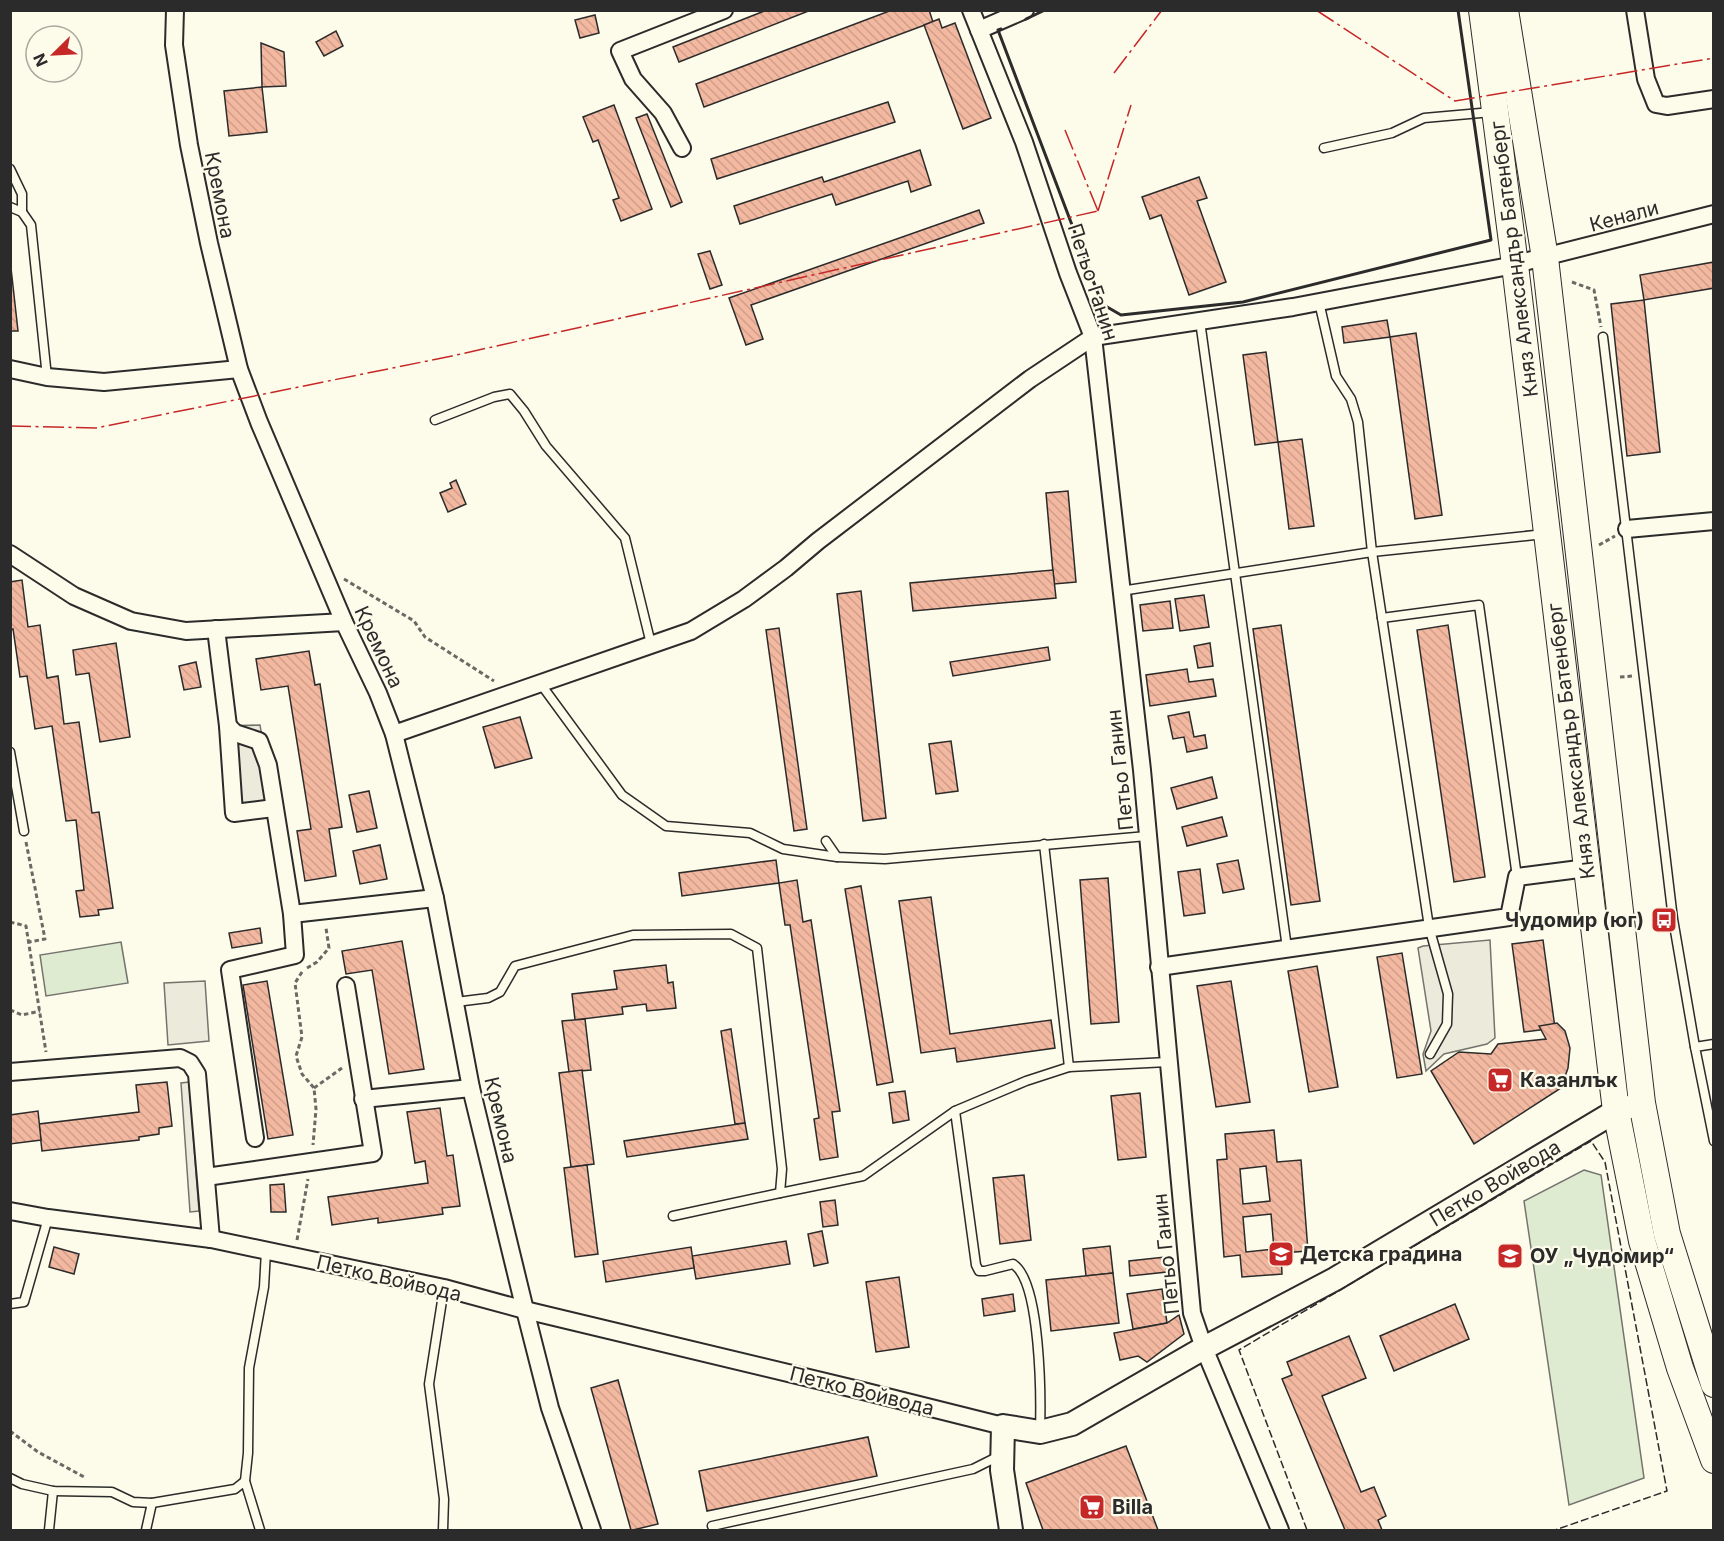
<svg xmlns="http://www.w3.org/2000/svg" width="1724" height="1541" viewBox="0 0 1724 1541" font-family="Inter,sans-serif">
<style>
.green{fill:#deebd1;stroke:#74746e;stroke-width:1.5}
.parking{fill:#eceadb;stroke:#74746e;stroke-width:1.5}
.building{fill:url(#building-back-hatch);stroke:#2b2b2b;stroke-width:1.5;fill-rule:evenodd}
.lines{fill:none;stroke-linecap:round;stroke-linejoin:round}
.lane-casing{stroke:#2b2b2b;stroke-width:11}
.street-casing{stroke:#2b2b2b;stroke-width:20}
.secondary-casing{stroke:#2b2b2b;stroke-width:26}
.primary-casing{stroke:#2b2b2b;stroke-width:28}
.path{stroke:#6a6964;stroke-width:3;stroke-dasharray:4.5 3;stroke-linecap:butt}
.lane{stroke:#fdfbea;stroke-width:8}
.street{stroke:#fdfbea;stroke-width:16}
.secondary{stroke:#fdfbea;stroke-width:22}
.primary{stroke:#fdfbea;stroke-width:26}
.fence{stroke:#2b2b2b;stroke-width:1.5;stroke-dasharray:8 3;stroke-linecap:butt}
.wall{stroke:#2b2b2b;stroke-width:3}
.power{stroke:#c62828;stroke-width:1.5;stroke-dasharray:21 4.5 3 4.5;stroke-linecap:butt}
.labels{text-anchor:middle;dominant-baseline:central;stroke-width:4.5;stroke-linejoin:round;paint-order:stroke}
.street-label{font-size:20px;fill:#2b2b2b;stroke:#fdfbea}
.poi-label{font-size:20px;font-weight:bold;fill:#2b2b2b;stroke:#fdfbea;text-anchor:start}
</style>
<defs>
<pattern id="building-back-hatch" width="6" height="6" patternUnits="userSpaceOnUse" patternTransform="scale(1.5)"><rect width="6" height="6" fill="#f2b8a0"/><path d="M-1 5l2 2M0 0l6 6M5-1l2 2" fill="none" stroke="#d09e8a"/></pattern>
</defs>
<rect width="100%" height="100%" fill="#fdfbea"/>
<g class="green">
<polygon points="121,942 128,983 46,996 40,955"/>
<polygon points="1584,1170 1601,1175 1644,1478 1569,1505 1524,1201"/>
</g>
<g class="parking">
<polygon points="260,725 274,808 234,813 228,726"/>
<polygon points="1490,940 1495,1038 1487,1044 1444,1054 1426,1071 1423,1054 1431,1031 1418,948 1423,946"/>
<polygon points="205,981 209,1041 168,1045 164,983"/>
<polygon points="189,1082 199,1211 190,1212 181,1083"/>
</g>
<g class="building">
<polygon points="767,10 811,10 679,62 673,47"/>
<polygon points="892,10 929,10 933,22 704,107 696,84"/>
<polygon points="595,15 599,33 580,38 575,20"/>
<polygon points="939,19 942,28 955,23 991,118 963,129 924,25"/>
<polygon points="336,31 343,46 324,56 316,42"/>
<polygon points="261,43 284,52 286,86 262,87"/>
<polygon points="262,87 267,132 229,136 224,91"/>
<polygon points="888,102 895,122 717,179 711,159"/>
<polygon points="614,105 652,209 621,221 613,200 619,198 598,140 593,142 583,117"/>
<polygon points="647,114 682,202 671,207 636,118"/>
<polygon points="920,150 931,185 911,192 908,181 836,205 832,194 740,224 734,206 822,177 824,182"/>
<polygon points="1199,177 1207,198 1197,201 1226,282 1189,295 1161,215 1150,219 1142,197"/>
<polygon points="979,210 984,223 751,305 763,339 746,345 729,298"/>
<polygon points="710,251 722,285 710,289 698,254"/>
<polygon points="10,259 18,331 10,331"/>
<polygon points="1714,262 1714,288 1644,300 1640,275"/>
<polygon points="1644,300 1660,452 1627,456 1611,304"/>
<polygon points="1387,320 1390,337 1344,343 1342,327"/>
<polygon points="1416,333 1442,515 1415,519 1390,337"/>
<polygon points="1266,352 1278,442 1255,445 1243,355"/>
<polygon points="1302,439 1314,526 1289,529 1278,442"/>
<polygon points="456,480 466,504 448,512 440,493 452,488 450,483"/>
<polygon points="1068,491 1076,582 1054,584 1046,493"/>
<polygon points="1053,570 1056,598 913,611 910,583"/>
<polygon points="22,580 28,627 40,625 47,678 58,676 64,724 79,722 92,813 99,812 113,908 98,910 99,915 80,917 76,891 84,890 76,820 66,821 52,726 35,729 27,676 20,677 13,629 10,630 10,582"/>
<polygon points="861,591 886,818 863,821 837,594"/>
<polygon points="1204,595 1209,627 1180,631 1175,599"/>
<polygon points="1170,601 1173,628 1143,631 1140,605"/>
<polygon points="1281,625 1320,901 1291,905 1253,629"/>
<polygon points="1448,625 1485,877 1454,882 1417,630"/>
<polygon points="779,628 807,829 794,831 766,630"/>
<polygon points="116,643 130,737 100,742 89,673 76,675 73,650"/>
<polygon points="1210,643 1213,666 1198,668 1194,646"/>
<polygon points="1048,647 1050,660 953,676 950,662"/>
<polygon points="309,651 315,685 320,684 342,827 329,829 336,876 305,881 297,831 311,829 288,686 261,690 256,659"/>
<polygon points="196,662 201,687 184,690 179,666"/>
<polygon points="1187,669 1189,682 1213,679 1216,696 1150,706 1146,675"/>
<polygon points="1189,712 1194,737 1205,735 1207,748 1187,752 1184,737 1173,739 1168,716"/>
<polygon points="520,717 532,758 495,768 483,727"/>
<polygon points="951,741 958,791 936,794 929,744"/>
<polygon points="1212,777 1217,798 1177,809 1171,788"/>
<polygon points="369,791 377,828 357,832 349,795"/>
<polygon points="1222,817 1227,836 1187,846 1182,827"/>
<polygon points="380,845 387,879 360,884 353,851"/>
<polygon points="776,860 779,883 682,896 679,873"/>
<polygon points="1238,860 1244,889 1223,893 1217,864"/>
<polygon points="1200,869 1205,913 1184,916 1178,872"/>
<polygon points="1108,878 1119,1022 1091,1024 1080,880"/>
<polygon points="797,880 803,922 811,920 840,1111 832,1112 838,1157 820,1160 814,1119 819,1118 790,925 785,925 779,883"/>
<polygon points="861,886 893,1082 877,1085 845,889"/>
<polygon points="931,897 950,1034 1051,1020 1055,1048 957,1062 955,1048 921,1053 899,901"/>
<polygon points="260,928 262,943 232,948 229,933"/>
<polygon points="1543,940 1555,1028 1524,1032 1512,944"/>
<polygon points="402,941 424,1069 389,1074 372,970 346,974 342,951"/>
<polygon points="1402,953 1422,1074 1397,1078 1377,957"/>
<polygon points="666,965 668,983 673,982 676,1008 647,1011 646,1004 622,1007 623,1014 575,1020 572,994 617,989 614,971"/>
<polygon points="1317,966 1338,1087 1309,1092 1288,971"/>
<polygon points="267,981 293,1135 268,1139 243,985"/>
<polygon points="1231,981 1250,1102 1216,1107 1197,986"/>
<polygon points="585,1019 591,1070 569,1072 562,1021"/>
<polygon points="1557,1023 1565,1031 1570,1048 1568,1068 1561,1088 1474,1144 1431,1071 1459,1052 1491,1054 1498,1044 1546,1039 1539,1026"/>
<polygon points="731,1029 745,1123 735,1124 721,1031"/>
<polygon points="582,1070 594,1164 571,1167 559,1073"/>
<polygon points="167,1082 172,1126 159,1128 159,1134 139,1137 139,1140 42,1151 39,1124 139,1112 136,1085"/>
<polygon points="905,1091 909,1120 893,1123 889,1093"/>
<polygon points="1140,1093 1146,1157 1118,1160 1111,1096"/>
<polygon points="440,1108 447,1156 453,1155 460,1206 442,1208 443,1214 378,1223 378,1218 332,1225 328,1197 428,1183 425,1161 415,1163 407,1112"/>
<polygon points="38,1111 41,1140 10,1144 10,1115"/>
<polygon points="745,1123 748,1139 627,1157 624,1141"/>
<path d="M1274,1130l3,32 24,-2 7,91 -27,2 1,21 -40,3 -2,-22 -16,2 -7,-97 10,-1 -2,-25zM1266,1166l4,35 -27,3 -3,-35zM1271,1214l3,35 -28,3 -3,-35z"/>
<polygon points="587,1165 598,1254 575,1257 564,1168"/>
<polygon points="1024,1175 1031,1240 1000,1244 993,1178"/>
<polygon points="284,1184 286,1212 271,1212 270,1185"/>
<polygon points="835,1200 838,1225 823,1227 820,1202"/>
<polygon points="822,1231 828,1263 814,1266 808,1234"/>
<polygon points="786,1241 790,1264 696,1279 692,1256"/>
<polygon points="1110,1246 1113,1273 1086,1276 1083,1249"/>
<polygon points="54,1247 79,1254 74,1274 49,1267"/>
<polygon points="691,1247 694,1268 606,1282 603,1261"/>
<polygon points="1165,1257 1167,1272 1130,1276 1129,1261"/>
<polygon points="1113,1273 1119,1323 1051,1331 1046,1280"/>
<polygon points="899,1277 909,1347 876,1352 866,1282"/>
<polygon points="1162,1289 1167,1323 1133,1329 1127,1294"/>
<polygon points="1013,1294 1015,1311 984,1316 982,1299"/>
<polygon points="1455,1304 1469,1339 1394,1371 1380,1336"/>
<polygon points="1179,1315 1184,1334 1147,1362 1138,1356 1120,1360 1114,1333 1167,1323"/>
<polygon points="1349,1336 1366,1378 1322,1396 1361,1492 1374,1487 1386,1516 1378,1520 1382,1530 1345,1530 1282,1379 1292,1375 1287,1362"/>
<polygon points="618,1380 658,1524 633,1530 631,1530 591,1388"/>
<polygon points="868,1437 877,1476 707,1511 699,1471"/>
<polygon points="1126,1446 1158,1530 1043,1530 1026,1483"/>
</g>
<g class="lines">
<g class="lane-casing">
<g id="lane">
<polyline points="1324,148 1392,133 1424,118 1492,112"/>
<polyline points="10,169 22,194 22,212"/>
<polyline points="10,207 22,212 31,225 47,377"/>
<polyline points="1319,302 1336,376 1351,399 1358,422 1372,552 1429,927 1448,994 1447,1024 1430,1054"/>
<polyline points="1200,321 1287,948"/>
<polyline points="1603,337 1673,919 1695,1047"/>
<polyline points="435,420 494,397 510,394 524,411 546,446 625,538 651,644"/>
<polyline points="1121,591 1372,552 1535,535"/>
<polyline points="1382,618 1479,605 1517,877"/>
<polyline points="540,683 622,795 666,826 750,833 783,849 837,857"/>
<polyline points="10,752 24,831"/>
<polyline points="826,841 837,857 885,859 1147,836"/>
<polyline points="1044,844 1069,1067"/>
<polyline points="456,1002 488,998 500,992 515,966 633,935 731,934 757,948 782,1169 780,1193 673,1216"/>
<polyline points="1714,1044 1695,1047 1714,1141"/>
<path d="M955,1111l21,154 3,6h6l28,-7c28,17 28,135 27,167"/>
<polyline points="780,1193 863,1176 955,1111 1026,1081 1069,1067 1168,1062"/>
<polyline points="10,1304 24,1302 48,1218"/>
<polyline points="10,1478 22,1484 53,1491 112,1492 133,1502 152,1503 235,1489 245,1481 260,1530"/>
<polyline points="245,1481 248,1453 249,1368 264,1287 266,1251"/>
<polyline points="712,1526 973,1469 999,1456"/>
<polyline points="49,1530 53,1491"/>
<polyline points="146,1530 152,1503"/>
<polyline points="443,1530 444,1499 429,1384 444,1288"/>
</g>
</g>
<g class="street-casing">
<g id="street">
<polyline points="175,10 174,45 189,145 209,243 239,369 259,422 344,622 378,693 394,734 435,898 471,1088 525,1310 550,1408 592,1530"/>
<polyline points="971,10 1024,142 1068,273 1093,337 1142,770 1192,1313 1204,1348 1280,1530"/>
<polyline points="1635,10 1646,79 1656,104 1667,106 1714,99"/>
<polyline points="979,30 1025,10"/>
<polyline points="682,148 663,113 633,79 620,51 724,10"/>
<polyline points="10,369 47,377 104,382 239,369"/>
<polyline points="1627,529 1714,521"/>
<polyline points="10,554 74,596 131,621 186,631 344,622"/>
<polyline points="216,629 228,726 234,813 274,808"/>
<polyline points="228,726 235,733 259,741 268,765 292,914 295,955 230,970 255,1138"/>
<polyline points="394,734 691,631 744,599 786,568 818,541 1030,379 1093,337 1293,307 1504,267 1714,214"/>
<polyline points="292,914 435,898"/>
<polyline points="1159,967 1509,917 1517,877 1587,868"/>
<polyline points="10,1072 180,1058 190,1063 197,1074 211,1239"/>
<polyline points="363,1099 471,1088"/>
<polyline points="206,1177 373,1153 346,986"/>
<polyline points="10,1211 48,1218 211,1239 444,1288 525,1310 863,1391 1003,1426"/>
</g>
</g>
<g class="secondary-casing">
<polyline id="secondary" points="1011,1530 1002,1470 1003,1426 1040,1432 1072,1424 1204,1348 1335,1279 1616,1111 1633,1106"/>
</g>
<g class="primary-casing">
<g id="primary">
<polyline points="1482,10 1515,265 1616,1111 1642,1241 1680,1368 1714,1460"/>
<polyline points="1505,10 1545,258 1642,1103 1667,1234 1714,1384"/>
</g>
</g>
<g class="path">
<polyline points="1572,282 1594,290 1601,327"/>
<polyline points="1599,545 1615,536"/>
<polyline points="344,579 414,621 425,637 494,681"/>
<polyline points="1620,677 1633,676"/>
<polyline points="26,842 45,939 29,942"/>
<polyline points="10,922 26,926 46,1052"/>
<polyline points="307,968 317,962 329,948 326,928"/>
<polyline points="302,972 295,983 302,1037 296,1056 302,1074 314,1088 316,1109 313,1145"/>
<polyline points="10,1010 22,1015 40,1011"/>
<polyline points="314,1088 342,1068"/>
<polyline points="297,1240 308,1179"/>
<polyline points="10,1431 38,1452 86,1478"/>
</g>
<use href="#lane" class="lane"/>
<use href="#street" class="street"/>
<use href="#secondary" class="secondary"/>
<use href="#primary" class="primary"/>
<polyline class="fence" points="1307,1530 1239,1350 1591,1141 1605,1162 1667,1491 1555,1530"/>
<g class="wall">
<polyline points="1026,19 1045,10"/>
<polyline points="1001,29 998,30 1102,304 1121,315 1243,302 1491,240 1458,10"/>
</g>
<g class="power">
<polyline points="1316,10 1455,101 1714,58"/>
<polyline points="1114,73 1162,10"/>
<polyline points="1065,130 1098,211"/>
<polyline points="1098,211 1131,105"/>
<polyline points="10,426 96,428 452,356 1098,211"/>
</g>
</g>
<defs>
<g id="bus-square" transform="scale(1.35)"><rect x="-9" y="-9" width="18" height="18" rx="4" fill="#c62828" stroke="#fdfbea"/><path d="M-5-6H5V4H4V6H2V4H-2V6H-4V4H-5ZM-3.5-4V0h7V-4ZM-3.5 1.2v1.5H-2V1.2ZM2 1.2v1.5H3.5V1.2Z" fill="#fff"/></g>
<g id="supermarket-square" transform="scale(1.35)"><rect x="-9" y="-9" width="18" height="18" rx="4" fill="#c62828" stroke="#fdfbea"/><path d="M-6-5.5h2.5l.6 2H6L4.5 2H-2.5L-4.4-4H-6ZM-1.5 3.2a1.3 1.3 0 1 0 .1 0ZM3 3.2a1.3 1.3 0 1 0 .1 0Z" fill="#fff"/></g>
<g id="school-square" transform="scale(1.35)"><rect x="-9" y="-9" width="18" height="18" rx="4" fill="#c62828" stroke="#fdfbea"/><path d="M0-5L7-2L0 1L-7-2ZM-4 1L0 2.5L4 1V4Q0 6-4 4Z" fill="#fff"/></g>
</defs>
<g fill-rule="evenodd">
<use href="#bus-square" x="1664" y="920"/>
<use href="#supermarket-square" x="1500" y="1080"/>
<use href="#school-square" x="1281" y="1254"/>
<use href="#school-square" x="1510" y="1256"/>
<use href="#supermarket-square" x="1092" y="1507"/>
</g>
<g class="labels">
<g class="street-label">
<text transform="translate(220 195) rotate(79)">Кремона</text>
<text transform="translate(1624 216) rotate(-15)">Кенали</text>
<text transform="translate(1514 259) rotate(-97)">Княз Александър Батенберг</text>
<text transform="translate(1093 282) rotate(72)">Петьо Ганин</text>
<text transform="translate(379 647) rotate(65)">Кремона</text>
<text transform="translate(1571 741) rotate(-97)">Княз Александър Батенберг</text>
<text transform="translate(1120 770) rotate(-96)">Петьо Ганин</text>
<text transform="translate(501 1120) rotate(77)">Кремона</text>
<text transform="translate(1495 1183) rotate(-31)">Петко Войвода</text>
<text transform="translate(1166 1254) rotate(-96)">Петьо Ганин</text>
<text transform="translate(389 1278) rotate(13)">Петко Войвода</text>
<text transform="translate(862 1391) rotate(14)">Петко Войвода</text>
</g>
<g class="poi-label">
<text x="1644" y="920" text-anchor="end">Чудомир (юг)</text>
<text x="1520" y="1080">Казанлък</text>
<text x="1300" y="1254">Детска градина</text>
<text x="1530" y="1256">ОУ „Чудомир“</text>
<text x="1112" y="1507">Billa</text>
</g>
</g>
<rect width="1724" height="1541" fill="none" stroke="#2b2b2b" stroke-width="24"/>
<g transform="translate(54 54) rotate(246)"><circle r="28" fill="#fdfbea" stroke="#a9a89e" stroke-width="1.5"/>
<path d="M0-4.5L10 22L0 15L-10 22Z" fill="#c62828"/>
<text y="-9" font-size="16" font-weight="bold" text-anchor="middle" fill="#2b2b2b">N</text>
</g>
</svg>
